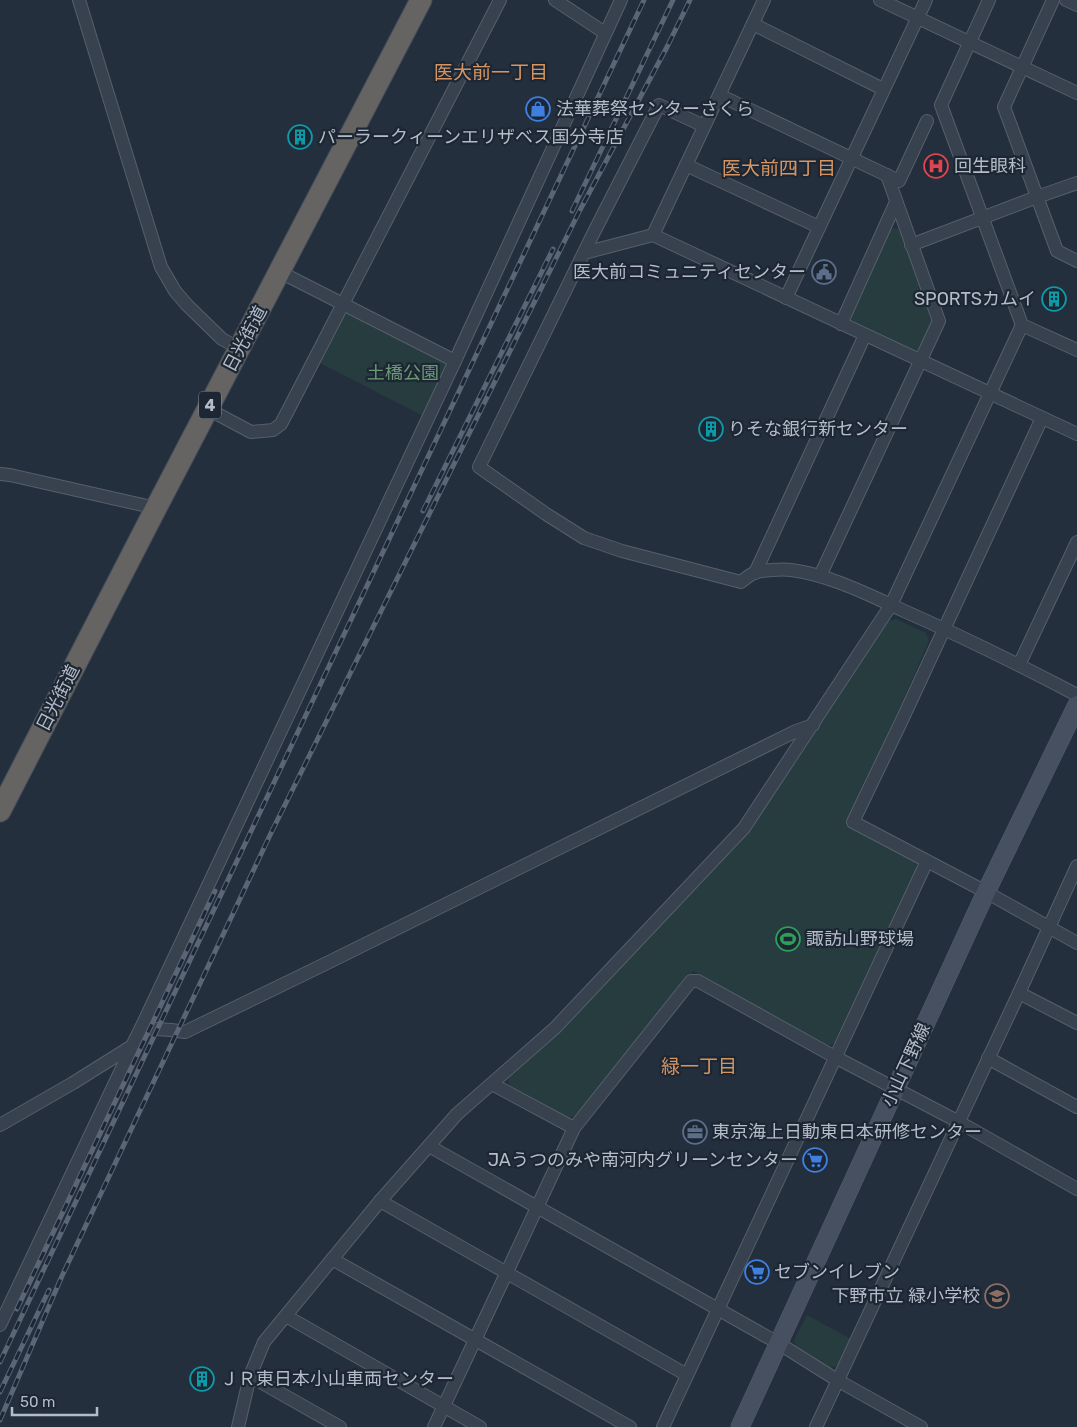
<svg xmlns="http://www.w3.org/2000/svg" width="1077" height="1427" viewBox="0 0 1077 1427" font-family="Rubik,'Noto Sans JP',sans-serif">
<style>
.green{fill:#263c3f}
.lines{fill:none;stroke-linecap:round;stroke-linejoin:round}
.minor-casing{stroke:#565f6c;stroke-width:14}
.secondary-casing{stroke:#565f6c;stroke-width:19}
.trunk-casing{stroke:#434c59;stroke-width:23}
.minor{stroke:#38414e;stroke-width:12}
.secondary{stroke:#465061;stroke-width:18}
.trunk{stroke:#656462;stroke-width:21}
.rail-casing{stroke:#5a6575;stroke-width:5}
.rail{stroke:#1d2633;stroke-width:3;stroke-dasharray:9;stroke-linecap:butt}
.labels{text-anchor:middle;dominant-baseline:central;stroke-width:4.5;stroke-linejoin:round;paint-order:stroke}
.shield{fill:#1d2633;stroke:#878f9c;stroke-width:1}
.shield-label{font-size:16px;font-weight:bold;fill:#b4bcc9}
.poi-label{font-size:18px;fill:#b4bcc9;stroke:#1d2633;text-anchor:start}
.street-label{font-size:18px;fill:#b4bcc9;stroke:#1d2633}
.park-label{font-size:18px;fill:#6b9a76;stroke:#1d2633}
.neighbourhood-label{font-size:19px;fill:#d59563;stroke:#1d2633}
</style>
<rect width="100%" height="100%" fill="#242f3e"/>
<g class="green">
<polygon points="891,228 900,229 933,321 920,349 912,352 853,324 850,316"/>
<polygon points="350,313 445,362 448,369 425,417 318,362 343,316"/>
<polygon points="896,619 926,633 929,641 895,718 846,824 915,861 918,869 836,1043 828,1045 693,971 576,1116 567,1118 509,1086 508,1077 707,876 888,621"/>
<polygon points="807,1315 853,1340 838,1365 830,1368 796,1348 794,1340"/>
</g>
<g class="lines">
<g class="minor-casing">
<g id="minor">
<polyline points="79,0 161,267 175,291 187,305 222,339 240,349"/>
<polyline points="555,0 605,33"/>
<polyline points="880,0 1077,93"/>
<polyline points="989,0 941,105 1022,325 1077,350"/>
<polyline points="1053,0 1004,107 1057,251 1077,261"/>
<polyline points="1066,0 1077,5"/>
<polyline points="753,24 883,89"/>
<polyline points="719,95 899,181 927,121"/>
<path d="M704,126l-45,-21 -65,127 -115,235 67,47 38,24 38,13 119,31c4,-3 8,-7 13,-9 7,-3 29,-4 37,-3 39,5 76,24 111,40 59,26 118,55 175,85"/>
<polyline points="686,165 819,227"/>
<polyline points="653,235 764,0"/>
<polyline points="911,245 1037,197 1077,183"/>
<polyline points="584,253 653,235 1077,434"/>
<polyline points="280,272 455,361"/>
<polyline points="786,298 926,0"/>
<polyline points="841,324 896,202"/>
<polyline points="208,409 251,432 273,430 281,424 500,0"/>
<polyline points="1042,418 902,720 853,822 986,892 1077,943"/>
<polyline points="0,474 10,475 156,508"/>
<polyline points="755,573 865,335"/>
<polyline points="820,576 939,321 887,175"/>
<polyline points="1019,665 1077,542"/>
<polyline points="1019,993 1077,1023"/>
<polyline points="141,1028 455,361 621,0"/>
<polyline points="988,1058 1077,1107"/>
<polyline points="492,1084 574,1128"/>
<polyline points="0,1125 73,1083 132,1046 141,1028 171,1030 185,1032 323,965 796,731 813,725"/>
<polyline points="429,1146 778,1343 837,1380 921,1427"/>
<polyline points="380,1201 687,1375"/>
<polyline points="332,1259 630,1427"/>
<polyline points="286,1316 480,1427"/>
<polyline points="0,1325 132,1047"/>
<polyline points="250,1376 340,1427"/>
<polyline points="238,1427 250,1376 264,1342 380,1201 457,1114 555,1028 744,828 891,605 1022,325"/>
<polyline points="434,1427 506,1274 574,1128 691,981 698,981 835,1057 959,1122 1077,1189"/>
<polyline points="663,1427 927,861"/>
<polyline points="816,1427 1019,993 1077,866"/>
</g>
</g>
<g class="secondary-casing">
<polyline id="secondary" points="740,1427 986,892 1077,705"/>
</g>
<g class="trunk-casing">
<polyline id="trunk" points="0,811 156,508 421,0"/>
</g>
<use href="#minor" class="minor"/>
<use href="#secondary" class="secondary"/>
<use href="#trunk" class="trunk"/>
<g class="rail-casing">
<g id="rail">
<polyline points="572,211 673,0"/>
<polyline points="423,511 553,249"/>
<polyline points="17,1309 215,891"/>
<polyline points="0,1362 644,0"/>
<polyline points="0,1392 49,1290"/>
<polyline points="0,1420 62,1276 271,833 580,210 667,47 690,0"/>
</g>
</g>
<use href="#rail" class="rail"/>
</g>
<defs>
<g id="shop-ring" transform="scale(1.25)"><circle r="9.5" fill="#1d2633" stroke="#3f7fe0" stroke-width="1.5"/><path d="M-5-2.5h2.3a2.7 3.5 0 0 1 5.4 0H5L5.5 6h-11ZM-1.5-2.5h3a1.5 2.3 0 0 0-3 0Z" fill="#3f7fe0"/></g>
<g id="building-ring" transform="scale(1.25)"><circle r="9.5" fill="#1d2633" stroke="#0f9aa8" stroke-width="1.5"/><path d="M-4-6H4V6H1V3H-1V6H-4ZM-2.5-4.3h1.7v1.8h-1.7ZM.8-4.3h1.7v1.8H.8ZM-2.5-1h1.7V.8h-1.7ZM.8-1h1.7V.8H.8Z" fill="#0f9aa8"/></g>
<g id="hospital-ring" transform="scale(1.25)"><circle r="9.5" fill="#1d2633" stroke="#e0444e" stroke-width="1.5"/><path d="M-5-5h3v3.5h4V-5h3V5h-3V1.5h-4V5h-3Z" fill="#e0444e"/></g>
<g id="civic-ring" transform="scale(1.25)"><circle r="9.5" fill="#1d2633" stroke="#5c6f8a" stroke-width="1.5"/><path d="M-.6-6.5H3V-4.5H.6V-3L4-1V1h2V6H-6V1h2V-1L-.6-3ZM-1.2 2.5V6h2.4V2.5Z" fill="#5c6f8a"/></g>
<g id="stadium-ring" transform="scale(1.25)"><circle r="9.5" fill="#1d2633" stroke="#2e9e5b" stroke-width="1.5"/><path d="M0-5a6.5 5 0 1 0 0 10a6.5 5 0 1 0 0-10ZM-3.5-1.8h7v3.6h-7Z" fill="#2e9e5b"/></g>
<g id="office-ring" transform="scale(1.25)"><circle r="9.5" fill="#1d2633" stroke="#5c6f8a" stroke-width="1.5"/><path d="M-6-3h4V-5.5h4V-3h4V5H-6ZM-1-4.5V-3h2v-1.5ZM-6 0V1H6V0Z" fill="#5c6f8a"/></g>
<g id="supermarket-ring" transform="scale(1.25)"><circle r="9.5" fill="#1d2633" stroke="#3f7fe0" stroke-width="1.5"/><path d="M-6-5.5h2.5l.6 2H6L4.5 2H-2.5L-4.4-4H-6ZM-1.5 3.2a1.3 1.3 0 1 0 .1 0ZM3 3.2a1.3 1.3 0 1 0 .1 0Z" fill="#3f7fe0"/></g>
<g id="school-ring" transform="scale(1.25)"><circle r="9.5" fill="#1d2633" stroke="#8d6e63" stroke-width="1.5"/><path d="M0-5L7-2L0 1L-7-2ZM-4 1L0 2.5L4 1V4Q0 6-4 4Z" fill="#8d6e63"/></g>
</defs>
<g fill-rule="evenodd">
<use href="#shop-ring" x="538" y="109"/>
<use href="#building-ring" x="300" y="137"/>
<use href="#hospital-ring" x="936" y="166"/>
<use href="#civic-ring" x="824" y="272"/>
<use href="#building-ring" x="1054" y="299"/>
<use href="#building-ring" x="711" y="429"/>
<use href="#stadium-ring" x="788" y="939"/>
<use href="#office-ring" x="695" y="1132"/>
<use href="#supermarket-ring" x="815" y="1160"/>
<use href="#supermarket-ring" x="757" y="1272"/>
<use href="#school-ring" x="997" y="1296"/>
<use href="#building-ring" x="202" y="1379"/>
</g>
<g class="labels">
<rect class="shield" x="199" y="391.5" width="22" height="27" rx="4"/>
<g class="shield-label">
<text x="210" y="405">4</text>
</g>
<g class="poi-label">
<text x="556" y="109">法華葬祭センターさくら</text>
<text x="318" y="137">パーラークィーンエリザベス国分寺店</text>
<text x="954" y="166">回生眼科</text>
<text x="806" y="272" text-anchor="end">医大前コミュニティセンター</text>
<text x="1036" y="299" text-anchor="end">SPORTSカムイ</text>
<text x="728" y="429">りそな銀行新センター</text>
<text x="806" y="939">諏訪山野球場</text>
<text x="712" y="1132">東京海上日動東日本研修センター</text>
<text x="798" y="1160" text-anchor="end">JAうつのみや南河内グリーンセンター</text>
<text x="774" y="1272">セブンイレブン</text>
<text x="980" y="1296" text-anchor="end">下野市立 緑小学校</text>
<text x="220" y="1379">ＪＲ東日本小山車両センター</text>
</g>
<g class="street-label">
<text transform="translate(245 339) rotate(-62)">日光街道</text>
<text transform="translate(58 698) rotate(-63)">日光街道</text>
<text transform="translate(906 1065) rotate(-65)">小山下野線</text>
</g>
<g class="park-label">
<text x="403" y="373">土橋公園</text>
</g>
<g class="neighbourhood-label">
<text x="491" y="72">医大前一丁目</text>
<text x="779" y="168">医大前四丁目</text>
<text x="699" y="1066">緑一丁目</text>
</g>
</g>
<path d="M12 1407v8h85v-8" fill="none" stroke="#b4bcc9" stroke-width="2.5"/>
<text x="20" y="1407" font-size="15" fill="#b4bcc9" stroke="#1d2633" stroke-width="4" paint-order="stroke">50 m</text>
</svg>
